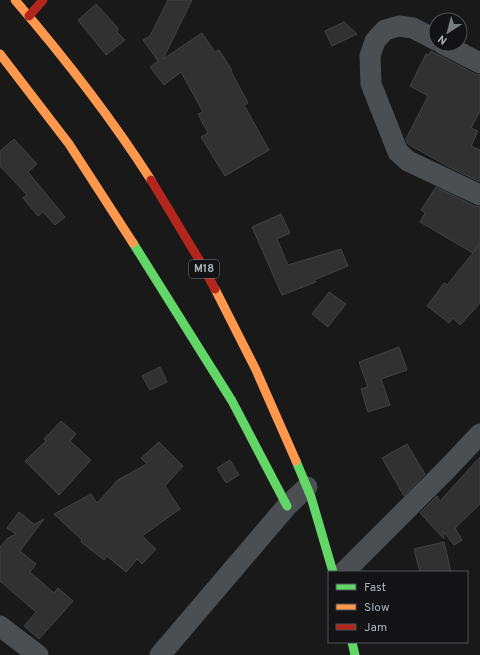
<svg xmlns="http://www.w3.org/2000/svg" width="480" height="655" viewBox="0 0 480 655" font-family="Overpass,sans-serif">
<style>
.building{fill:#313131;stroke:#414345}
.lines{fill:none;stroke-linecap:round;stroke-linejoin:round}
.street{stroke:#4c4f52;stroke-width:21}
.fast{stroke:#63d668;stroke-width:9}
.slow{stroke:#ff974d;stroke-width:9}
.jam{stroke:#b3261e;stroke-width:9}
.labels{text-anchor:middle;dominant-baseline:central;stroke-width:3;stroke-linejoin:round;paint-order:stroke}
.shield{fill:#131315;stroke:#7c8288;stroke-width:1}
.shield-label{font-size:11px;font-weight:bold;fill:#a9b1ba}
</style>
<rect width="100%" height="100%" fill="#191919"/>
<g class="building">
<polygon points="168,0 192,0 163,59 202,33 215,52 219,50 232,70 231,71 248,103 244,105 269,150 225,176 201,137 208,133 198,114 203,112 181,72 164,85 150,67 158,61 143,40 150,36"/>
<polygon points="96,4 118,28 117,32 125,40 106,55 78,20"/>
<polygon points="344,22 357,34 332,46 325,31"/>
<polygon points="431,51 475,74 480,75 480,111 471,128 478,131 471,146 480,150 480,182 449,167 408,144 406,139 428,96 410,86 426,54 429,55"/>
<polygon points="14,139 37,164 28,172 65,217 55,225 43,212 38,216 23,198 27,195 0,166 0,151"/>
<polygon points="436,187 475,206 480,207 480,242 474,252 480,244 480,303 460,325 453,318 449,323 427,306 444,283 447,285 473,253 420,222 425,213 421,210"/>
<polygon points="281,214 290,233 277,239 288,265 341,249 348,266 314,280 316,282 282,295 252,227"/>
<polygon points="329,292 346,304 328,327 312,314"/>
<polygon points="399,347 407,370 381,379 390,405 368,412 361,389 368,387 359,362"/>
<polygon points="160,367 167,382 150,390 142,376"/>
<polygon points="61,421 76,434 70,441 91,460 59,495 25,461 46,441 44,439"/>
<polygon points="159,442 183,466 165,486 180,509 142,536 156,549 142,564 137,559 126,572 107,556 104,560 81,542 82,540 54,514 91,494 97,503 118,480 147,464 141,458"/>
<polygon points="407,444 425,474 404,496 382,458"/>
<polygon points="480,457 480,504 455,528 462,540 454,545 443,531 444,539 420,513 437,496 440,501"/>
<polygon points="230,460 239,475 226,483 217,468"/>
<polygon points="19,512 34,524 33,525 44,519 20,551 36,564 30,572 54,593 58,588 73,601 39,639 24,626 36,612 0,581 0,547 8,538 16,534 7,528"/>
<polygon points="444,542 451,572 420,572 414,549"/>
</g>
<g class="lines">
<g class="street">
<polyline points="436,40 413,28 399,26 385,30 375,41 370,56 371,84 398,152 408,161 480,195"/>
<polyline points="443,44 480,63"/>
<polyline points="344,572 447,469 480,434"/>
<polyline points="0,626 38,655"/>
<polyline points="160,655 287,506 307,487"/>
</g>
<g class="fast">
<polyline points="133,243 232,401 287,506"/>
<polyline points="296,461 311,497 333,572"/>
<polyline points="352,642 355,655"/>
</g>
<g class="slow">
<path d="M15,0c49,57 95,116 136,180"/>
<polyline points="0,54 69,144 133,243"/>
<polyline points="215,289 256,370 296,461"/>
</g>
<g class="jam">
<polyline points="29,16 43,0"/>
<polyline points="151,180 198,258 215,289"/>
</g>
</g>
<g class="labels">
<rect class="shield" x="189" y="260" width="30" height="18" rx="3"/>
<g class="shield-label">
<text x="204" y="269">M18</text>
</g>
</g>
<rect x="328" y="571" width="140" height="72" fill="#131315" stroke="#4f5257"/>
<rect x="336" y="584" width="20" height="6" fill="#63d668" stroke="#4f5257"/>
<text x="364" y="591" font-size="12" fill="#a9b1ba">Fast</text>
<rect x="336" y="604" width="20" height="6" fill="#ff974d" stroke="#4f5257"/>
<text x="364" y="611" font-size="12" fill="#a9b1ba">Slow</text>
<rect x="336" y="624" width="20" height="6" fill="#b3261e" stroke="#4f5257"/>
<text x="364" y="631" font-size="12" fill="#a9b1ba">Jam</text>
<g transform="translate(448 32) rotate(216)"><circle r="19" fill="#131315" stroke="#4f5257"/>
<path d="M0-3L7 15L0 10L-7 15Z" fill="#777c82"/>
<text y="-6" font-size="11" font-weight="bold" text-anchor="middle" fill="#a9b1ba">N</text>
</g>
</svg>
